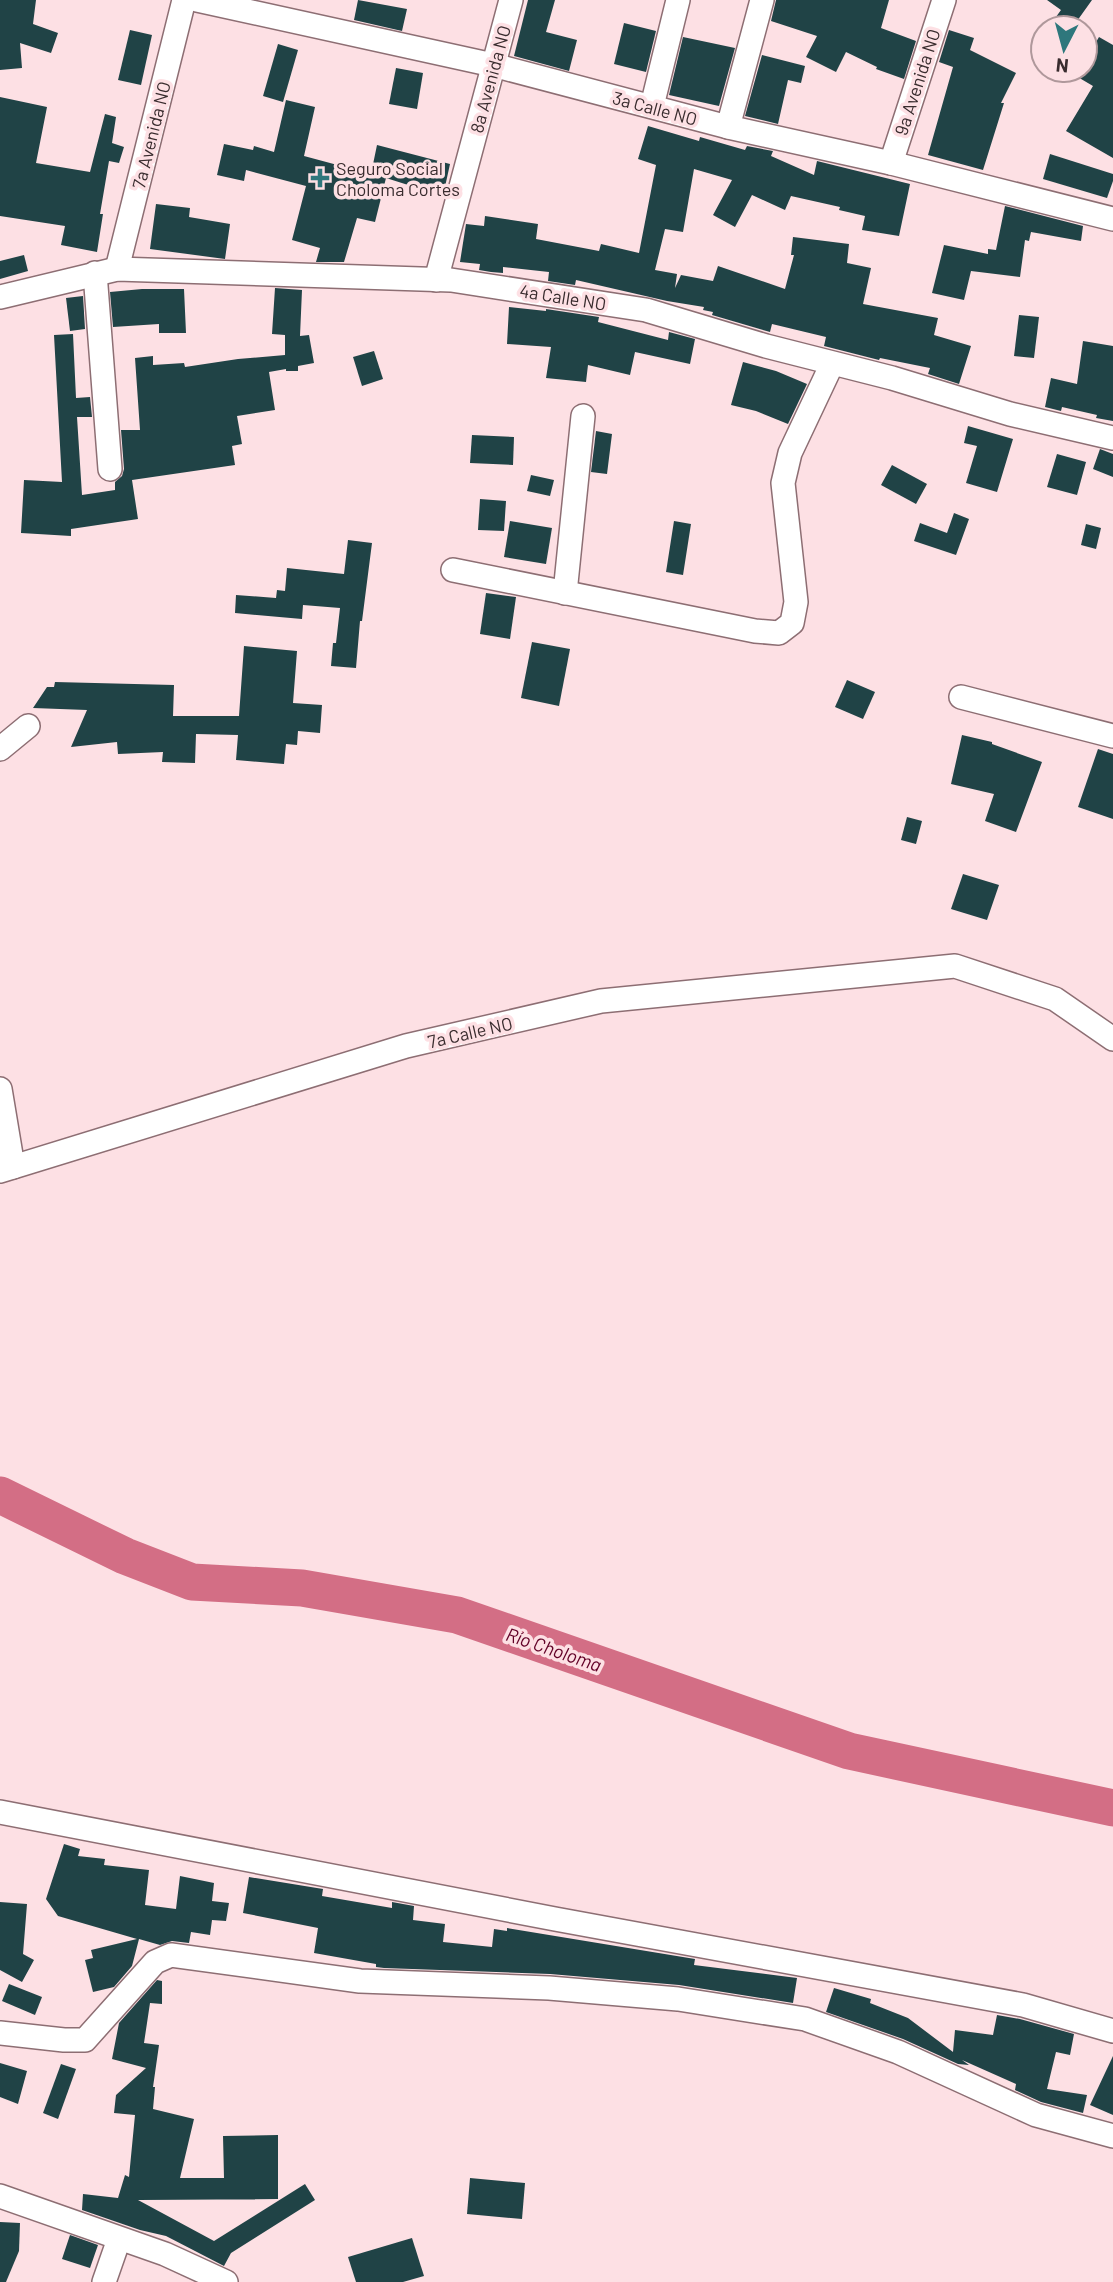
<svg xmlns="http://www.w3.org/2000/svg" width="1113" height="2282" viewBox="0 0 1113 2282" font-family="Barlow,sans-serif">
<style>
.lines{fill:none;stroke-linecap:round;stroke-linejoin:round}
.river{stroke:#d36e85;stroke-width:37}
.building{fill:#204346}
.street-casing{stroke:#8d6e73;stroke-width:26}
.street{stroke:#fff;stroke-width:23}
.poi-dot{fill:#2e777c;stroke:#fde0e4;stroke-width:2.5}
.labels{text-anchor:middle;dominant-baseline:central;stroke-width:7;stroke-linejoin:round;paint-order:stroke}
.street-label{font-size:18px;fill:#392c2e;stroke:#fde0e4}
.poi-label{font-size:18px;fill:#392c2e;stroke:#fde0e4;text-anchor:start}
.water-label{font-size:19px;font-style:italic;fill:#620127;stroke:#fde0e4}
</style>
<rect width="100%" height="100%" fill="#fde0e4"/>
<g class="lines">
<polyline class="river" points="0,1495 125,1556 192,1582 302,1588 457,1615 849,1751 1113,1808"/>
</g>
<g class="building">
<polygon points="0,0 36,0 33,24 58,33 51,53 20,43 22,68 0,70"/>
<polygon points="358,0 407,9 402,31 354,20"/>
<polygon points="528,0 555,0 546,32 577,40 569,71 514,56"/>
<polygon points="776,0 889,0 881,28 916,41 904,79 876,69 877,67 846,52 836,72 806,57 817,36 771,21"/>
<polygon points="1047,0 1092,0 1072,28 1048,28 1061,10"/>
<polygon points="624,23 656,31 646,72 614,64"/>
<polygon points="130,30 152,35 141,85 118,80"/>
<polygon points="949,30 974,38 970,50 1016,73 1001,103 1004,103 983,170 928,155 953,67 939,62"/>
<polygon points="683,37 735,48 719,106 669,95"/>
<polygon points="1099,37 1113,45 1113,158 1066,131 1093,86 1076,76 1080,70 1085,70 1085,61"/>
<polygon points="278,44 298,50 283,102 263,96"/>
<polygon points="762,55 805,66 801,83 788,80 778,124 745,116"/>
<polygon points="396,68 423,73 417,109 389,104"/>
<polygon points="0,97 47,107 36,163 90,172 105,114 116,117 112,143 124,147 119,163 109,161 100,214 103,214 97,252 61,245 65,226 0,216"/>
<polygon points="286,100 315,107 304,156 371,174 377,145 450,164 443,196 386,178 375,222 357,218 344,262 316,262 320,248 292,240 306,186 246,170 244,181 217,175 224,144 253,150 254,146 274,152"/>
<polygon points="648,126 699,141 700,137 745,150 747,146 773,151 771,156 814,175 817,161 910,184 899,236 862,230 865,216 839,210 840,207 791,196 785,210 752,195 735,227 713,215 732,180 694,169 683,232 665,229 655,270 677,274 675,288 681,275 713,281 718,266 785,289 794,255 791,255 793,237 849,244 847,263 871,268 863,304 938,318 934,335 971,346 959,384 928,374 930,368 880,358 879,360 824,346 826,337 772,324 770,332 712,315 713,312 703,310 704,307 667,301 576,280 575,285 548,281 549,272 503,267 503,273 491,272 479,270 480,264 460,262 466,224 484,226 485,216 538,224 536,239 599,251 601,244 639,253 656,165 638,159"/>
<polygon points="1050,154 1113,174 1113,181 1107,198 1043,179"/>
<polygon points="156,204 190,208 189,217 230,224 225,259 150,249"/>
<polygon points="1005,206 1083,226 1081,241 1031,232 1029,241 1025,240 1020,277 971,271 964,300 932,293 944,245 988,254 988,249 996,250"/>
<polygon points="24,255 28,271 0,279 0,261"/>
<polygon points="275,288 302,290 300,336 309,335 314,363 298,366 298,371 286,371 286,369 269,372 275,410 237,416 242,444 232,446 235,465 132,480 138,519 71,529 71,536 21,533 24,480 62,482 54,335 73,334 76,398 90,397 92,417 77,417 82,495 115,490 115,482 122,476 124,469 121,430 140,430 135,358 153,356 153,365 184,363 185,367 238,359 285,355 285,335 272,334"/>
<polygon points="142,289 184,289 186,333 159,333 159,324 113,327 110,292"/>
<polygon points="83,296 85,329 70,331 66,298"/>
<polygon points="509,307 546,311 546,309 599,317 598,322 668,340 669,332 695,339 690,364 635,352 630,375 588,365 586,382 546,378 551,347 507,344"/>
<polygon points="1019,315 1039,317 1034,358 1014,356"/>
<polygon points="1083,341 1113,346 1113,421 1096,418 1097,415 1062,407 1061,411 1045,407 1051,378 1077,384"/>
<polygon points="374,351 383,379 362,386 353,357"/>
<polygon points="743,362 776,371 807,384 788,424 756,411 731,405"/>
<polygon points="968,426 1013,439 997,492 966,483 977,446 964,443"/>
<polygon points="596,431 612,434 607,474 591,472"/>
<polygon points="472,435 514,437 513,465 470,463"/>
<polygon points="1100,449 1113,454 1113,477 1093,469"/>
<polygon points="1057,454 1086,462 1077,495 1047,487"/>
<polygon points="892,465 927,484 916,504 881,485"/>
<polygon points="531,475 554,480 550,496 527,491"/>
<polygon points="480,499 506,501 504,531 478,530"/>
<polygon points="954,513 969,519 956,555 914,541 920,523 947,533"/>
<polygon points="510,521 552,528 546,564 504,557"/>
<polygon points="674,521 691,524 683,575 666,572"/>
<polygon points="1086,524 1101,528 1096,549 1081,545"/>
<polygon points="348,540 372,543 362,621 360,621 356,668 331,666 333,643 336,643 340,608 303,605 302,619 235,613 236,595 276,598 277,590 285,591 287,568 344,574"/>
<polygon points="486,593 516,597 510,639 480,634"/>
<polygon points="532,642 570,649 559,706 521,698"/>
<polygon points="244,646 297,651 293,703 322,705 320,733 298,731 297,745 286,744 284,764 236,760 238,735 196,734 195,763 162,762 163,752 118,754 117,742 71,747 87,710 33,708 47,687 54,687 55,682 174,685 173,716 239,716"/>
<polygon points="847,680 875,692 863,719 835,707"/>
<polygon points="962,735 992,742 992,744 1042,762 1016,832 985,821 994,794 951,784"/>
<polygon points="1098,749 1113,754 1113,819 1078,807"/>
<polygon points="907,817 922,821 916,844 901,840"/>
<polygon points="963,874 999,885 987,920 951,909"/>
<polygon points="64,1844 80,1849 78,1856 105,1859 104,1865 149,1870 145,1905 176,1909 180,1876 214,1883 212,1901 229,1903 226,1921 212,1920 210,1935 191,1932 189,1943 172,1941 160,1945 139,1939 132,1966 114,1987 93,1992 85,1960 93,1958 91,1950 137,1939 58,1916 46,1899"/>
<polygon points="249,1877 323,1889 322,1896 392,1908 392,1902 414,1906 413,1920 445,1924 443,1942 492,1947 494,1929 507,1931 507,1928 695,1959 694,1965 797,1978 793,2003 679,1985 550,1974 384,1968 376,1967 376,1964 314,1953 318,1928 243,1913"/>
<polygon points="0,1902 27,1904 23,1954 34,1960 22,1982 0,1970"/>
<polygon points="157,1980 162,1981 162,2004 150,2003 144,2043 159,2045 153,2087 155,2087 153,2109 194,2119 180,2178 224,2178 223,2136 278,2135 278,2199 138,2200 214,2241 305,2184 315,2200 231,2253 224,2266 166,2236 140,2230 82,2210 83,2194 118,2198 125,2175 129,2177 135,2115 114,2113 116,2095 146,2068 112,2059 119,2023"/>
<polygon points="9,1984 42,1997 35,2015 2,2001"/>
<polygon points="834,1988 871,1999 870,2003 908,2018 953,2052 955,2030 993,2035 997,2015 1020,2019 1074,2034 1070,2055 1056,2052 1047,2089 1087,2095 1083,2113 1041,2102 1015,2090 1016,2084 962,2060 969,2065 958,2064 903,2039 826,2012"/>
<polygon points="1113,2056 1113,2115 1090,2105"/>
<polygon points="0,2063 27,2071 18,2104 0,2097"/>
<polygon points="61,2064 76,2069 58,2119 43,2113"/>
<polygon points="470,2178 525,2183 522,2219 467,2214"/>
<polygon points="0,2222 20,2223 19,2251 6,2282 0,2282"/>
<polygon points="70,2235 98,2245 90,2268 62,2259"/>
<polygon points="412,2238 424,2276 403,2282 356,2282 348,2257"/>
</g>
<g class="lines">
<g class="street-casing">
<g id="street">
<polyline points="197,0 493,65 728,127 891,163 1113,219"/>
<polyline points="652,106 678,0"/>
<polyline points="728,127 762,0"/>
<polyline points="891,163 944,0"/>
<polyline points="117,269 184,0"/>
<polyline points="95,273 110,469"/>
<polyline points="436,280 511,0"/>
<polyline points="0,297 117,269 451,280 646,310 766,346 892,378 1010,414 1113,438"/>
<polyline points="453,570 755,631 779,633 792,623 796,602 783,483 790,453 832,364"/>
<polyline points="565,593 583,416"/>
<polyline points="961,697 1113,736"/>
<polyline points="0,749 28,726"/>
<polyline points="0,1089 13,1167"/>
<polyline points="0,1171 406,1046 601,1001 955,966 1055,999 1113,1039"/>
<polyline points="0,1812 555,1919 1023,2005 1113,2031"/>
<polyline points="0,2033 64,2040 85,2040 155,1962 171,1955 360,1981 549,1988 678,1999 805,2019 898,2052 1036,2115 1113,2136"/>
<polyline points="0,2196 165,2254 226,2282"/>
<polyline points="104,2282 119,2239"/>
</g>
</g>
<use href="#street" class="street"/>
</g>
<path class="poi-dot" d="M316.5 167.5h7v7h7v7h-7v7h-7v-7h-7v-7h7z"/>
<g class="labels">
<g class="street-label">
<text transform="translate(490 79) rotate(-75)">8a Avenida NO</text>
<text transform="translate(917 82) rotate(-72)">9a Avenida NO</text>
<text transform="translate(655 108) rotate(15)">3a Calle NO</text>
<text transform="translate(151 135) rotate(-76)">7a Avenida NO</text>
<text transform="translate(563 297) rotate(9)">4a Calle NO</text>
<text transform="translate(470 1032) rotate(-13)">7a Calle NO</text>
</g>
<g class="poi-label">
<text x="336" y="168">Seguro Social<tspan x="336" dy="21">Choloma Cortes</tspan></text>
</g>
<g class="water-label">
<text transform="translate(554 1649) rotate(19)">Río Choloma</text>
</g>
</g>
<g transform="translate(1064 49) rotate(186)"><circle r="33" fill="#fde0e4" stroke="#af989b" stroke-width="2"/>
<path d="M0-5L12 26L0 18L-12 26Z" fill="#2e777c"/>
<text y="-10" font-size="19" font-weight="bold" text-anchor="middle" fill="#392c2e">N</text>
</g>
</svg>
